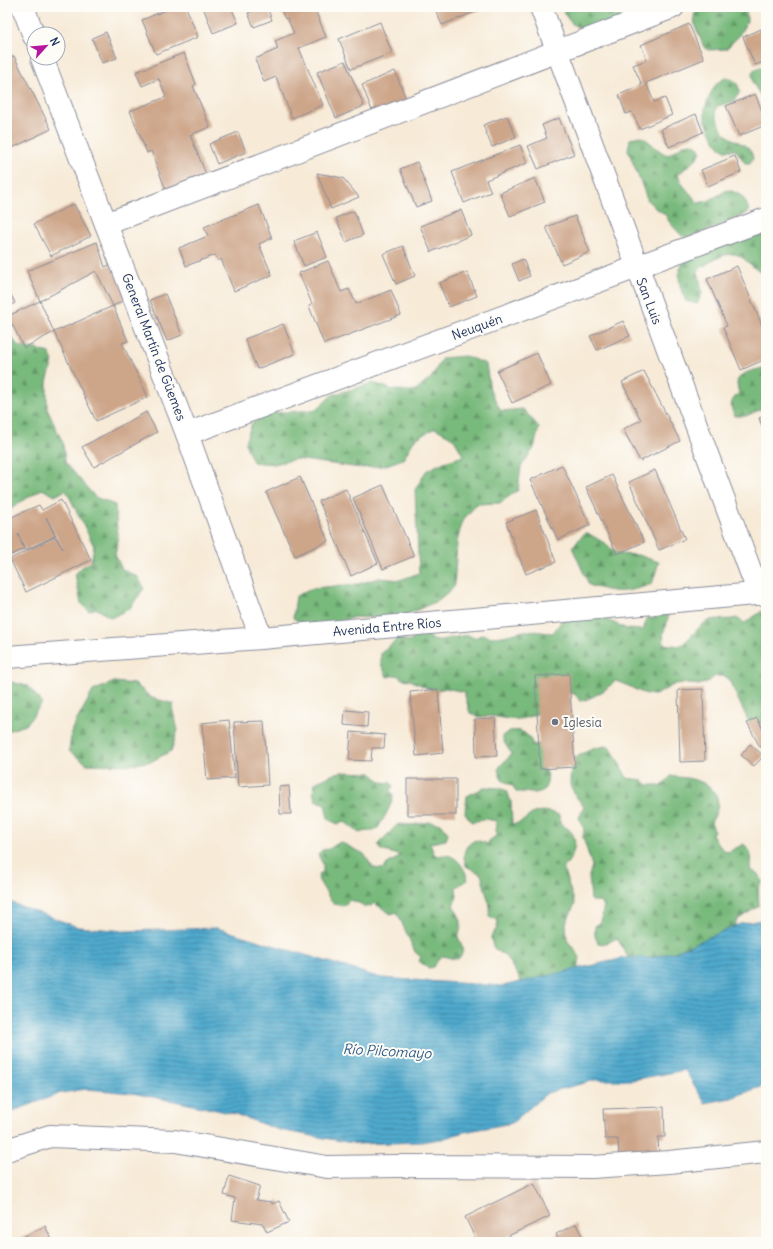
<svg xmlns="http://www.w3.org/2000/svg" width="773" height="1249" viewBox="0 0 773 1249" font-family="Delius,sans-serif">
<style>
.forest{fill:url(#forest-firs);stroke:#4a746c}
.water{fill:url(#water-rules);stroke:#356c95}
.building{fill:#cda68a}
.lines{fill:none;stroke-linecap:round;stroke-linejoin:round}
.street-casing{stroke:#898c9a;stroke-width:24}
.secondary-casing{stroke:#898c9a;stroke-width:24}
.street{stroke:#fff;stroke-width:22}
.secondary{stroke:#fff;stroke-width:22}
.worship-dot{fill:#6b7280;stroke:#fdfcf7;stroke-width:1.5}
.labels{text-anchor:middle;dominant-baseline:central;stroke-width:4;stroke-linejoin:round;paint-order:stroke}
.street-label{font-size:13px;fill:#1b2f5e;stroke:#fdfcf7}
.worship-label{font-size:13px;fill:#5b616d;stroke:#fdfcf7;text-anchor:start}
.water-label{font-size:14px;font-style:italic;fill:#2d5a84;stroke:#fdfcf7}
</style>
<defs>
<pattern id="forest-firs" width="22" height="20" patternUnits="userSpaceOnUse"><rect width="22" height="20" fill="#78b97b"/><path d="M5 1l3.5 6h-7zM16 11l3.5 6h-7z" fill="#629768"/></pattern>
<pattern id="water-rules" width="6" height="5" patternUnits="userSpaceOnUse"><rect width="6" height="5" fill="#4fa9cc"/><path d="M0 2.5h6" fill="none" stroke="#418aa9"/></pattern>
</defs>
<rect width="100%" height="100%" fill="#fdfcf7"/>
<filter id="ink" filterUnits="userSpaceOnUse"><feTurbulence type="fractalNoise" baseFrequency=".025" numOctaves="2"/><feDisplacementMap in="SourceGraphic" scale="8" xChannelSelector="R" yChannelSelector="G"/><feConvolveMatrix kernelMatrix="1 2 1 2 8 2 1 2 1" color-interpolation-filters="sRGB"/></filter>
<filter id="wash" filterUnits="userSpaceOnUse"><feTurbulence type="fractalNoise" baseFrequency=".012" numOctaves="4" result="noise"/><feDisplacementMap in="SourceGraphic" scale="16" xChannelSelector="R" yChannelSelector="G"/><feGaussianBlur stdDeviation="0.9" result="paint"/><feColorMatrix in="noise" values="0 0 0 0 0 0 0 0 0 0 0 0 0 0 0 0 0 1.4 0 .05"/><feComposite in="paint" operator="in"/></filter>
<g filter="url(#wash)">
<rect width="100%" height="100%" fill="#f7ead7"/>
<g class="forest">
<path d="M562,7h62l1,6 -3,6c-25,8 -48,22 -60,-12z"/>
<polygon points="699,7 746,7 747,21 738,37 726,49 709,50 704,47 695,26 694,15"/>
<polygon points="766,66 766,105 753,83 752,72 761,67"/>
<path d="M725,78c10,1 13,5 15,14l-7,10 -16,4 -2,5c2,9 6,20 13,25 10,8 23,8 25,22l-3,5h-5l-9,-13h-11l-5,-3 -6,-8 -9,-20v-11l6,-15 6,-10z"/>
<path d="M640,136c11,5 18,16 28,19 12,-6 24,-22 33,-3 -6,10 -14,14 -23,23l5,10 15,18 10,-2 19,-11c14,3 19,8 22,22l-38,17 -25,9 -5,-3 -11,-12 -5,-9 -10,-6 -7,-7 -20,-51 2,-11z"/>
<path d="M766,234v40h-3c-9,-5 -17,-15 -25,-19 -12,-5 -30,8 -40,15l4,23 -5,11 -11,-3c-6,-11 -12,-31 0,-41 13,-11 62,-21 80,-26z"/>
<polygon points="7,331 19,347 37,349 49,353 53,361 47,382 47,409 63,443 65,462 95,497 115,505 118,540 115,555 122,569 138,577 144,588 130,608 111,618 96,608 89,611 81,603 75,574 82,567 91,562 94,546 66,490 55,496 42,489 14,506 7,514"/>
<polygon points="465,356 486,364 490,390 501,411 523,409 539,427 534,448 521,467 518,490 500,503 477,504 462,521 457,543 454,587 437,601 397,619 354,617 333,625 312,629 293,618 296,596 314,588 358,584 379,578 400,580 419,573 415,490 426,471 444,462 464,456 453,438 435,428 415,439 403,459 383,466 361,468 296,459 274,464 253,462 245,443 252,423 272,413 316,410 332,395 373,383 394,390 416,391 432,377 442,358"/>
<path d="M766,368v39l-20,9h-11c-6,-10 -5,-15 4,-23 -1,-3 -2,-8 -2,-10 1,-11 21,-14 29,-15z"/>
<path d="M586,532l20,12 11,10 21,1 21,7 -7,22c-26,9 -36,10 -63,1l-17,-38z"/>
<path d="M766,608v144l-9,-13 -29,-61 -4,-2h-9l-6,5 -10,4 -16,-2 -8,1 -20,11c-16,0 -27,-12 -40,-14 -7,8 -25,19 -35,20l-4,-6 -7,-3c-15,11 -32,26 -51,27 -10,1 -18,-2 -27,-3 -3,0 -7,2 -10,1 -3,0 -8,-3 -11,-4l-6,-21 -18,-4 -8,2 -8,-1 -20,-9 -8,-1 -5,-4 -10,2 -6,-13v-11c7,-5 11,-10 18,-15l10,4 6,-5 11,-2 9,6 33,-6 6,3 10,-4c8,7 30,-1 40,-3 10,-1 20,2 29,2l15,-21 33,5 26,12 16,1 5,-14 4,3 8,-4h9l-6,19 1,10 15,2c12,-6 18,-21 32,-26 7,-2 16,1 25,-2l9,5z"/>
<polygon points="7,681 28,686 42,703 26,725 7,731"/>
<polygon points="114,682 135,684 152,698 174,704 172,708 178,730 171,751 152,761 130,765 87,764 69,751 72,729 93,691"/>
<path d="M510,731c12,-2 19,3 23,14l5,-1 5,6c0,3 -1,7 -1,11 2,12 10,15 2,29 -11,6 -17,1 -28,2l-3,-6 -11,-6 -4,-10c3,-8 11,-10 13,-17l-7,-11 -2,-6z"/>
<path d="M607,746l5,4 15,28 15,2 6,5h9l4,2 10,-11c8,2 17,1 24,4 23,6 29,23 16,42l3,8 -2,4c4,7 8,15 16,18l16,-8c8,8 9,15 6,26l7,3 6,8 -5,7 1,18 -22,14 -7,19 -96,29 -17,-30 -12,6 -7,-1 -3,-7v-10l6,-4 3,-17 -7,-4h-6l-2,-25 3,-10 -9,-29 1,-8 -5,-11 5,-11 -9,-12 -5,-11 1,-22c10,-9 23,-15 36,-16z"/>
<path d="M341,772l30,1 10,9 10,1 2,3 -3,4c1,2 3,4 3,6 1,4 -12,29 -16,33 -5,4 -12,1 -18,4l-14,-11 -7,2 -9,-4c-3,-5 -2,-12 -5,-17l-8,-2 -3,-8 2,-10 21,-10z"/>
<path d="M485,787l14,1 8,3 4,11 1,22c20,-1 15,-21 47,-9l1,8c4,4 9,5 12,10 7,11 -1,28 -9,35l12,36 -9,19 1,17 13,17 -2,13 -56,12 -18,-28c-9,-1 -12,-8 -13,-17l6,-9 1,-8 -9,-3 1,-10 -9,-33 -15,-8c-4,-12 -2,-21 10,-26l12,4 1,-3 7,-5v-15c-13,-3 -13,-1 -24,1l-7,-9 2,-17z"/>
<path d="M430,822l11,2 7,9 -2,7 -16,3 4,11 4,2c16,-5 26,9 30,24l-12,7 1,10 -4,8c8,14 11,17 5,32 4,8 8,15 0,22 -16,-1 -15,-9 -24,8l-6,1 -9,-7 2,-4 -6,-5 -18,-40 -6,2 -17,-11 -3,3 -6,1 -4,-3 -11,-4 -7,6 -10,-2 -14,-23 -1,-5 5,-4v-8l-5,-9 4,-5 7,-1 11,-7 24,12 9,14 11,1 3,-5 14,-8 -20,-6 -3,-6 20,-20 14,1z"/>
</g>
<polygon class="water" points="7,901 78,927 126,931 217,928 381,978 503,986 624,958 649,958 675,952 740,924 766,919 766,1085 731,1098 705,1103 685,1070 632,1080 595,1080 547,1093 512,1123 464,1132 442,1139 419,1142 358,1144 279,1130 235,1114 179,1102 132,1093 86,1089 61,1093 16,1110 7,1111"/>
<g id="blocks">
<g class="building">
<polygon points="173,7 186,7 198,37 156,54 142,20"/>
<polygon points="203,7 231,7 238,23 213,33"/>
<polygon points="261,7 267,7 272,20 254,27 248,13"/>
<polygon points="280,7 314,7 326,37 299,48 323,105 292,118 276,77 264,82 255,59 278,49 275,41 294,33 287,18 285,19"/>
<polygon points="434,7 487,7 442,25"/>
<polygon points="380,22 392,53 351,69 339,39"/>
<polygon points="689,24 704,59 646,83 654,102 665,98 672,115 640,129 632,112 626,114 619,95 642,85 633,65 647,60 641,45"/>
<polygon points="761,29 766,41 766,61 755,65 743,37"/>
<polygon points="106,32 117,58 102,63 92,38"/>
<polygon points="184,53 196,84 193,86 210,127 190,135 208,179 168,195 151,151 147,153 130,111 166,97 159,79 142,86 136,72"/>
<polygon points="14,56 51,129 8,150 7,147 7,59"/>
<polygon points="345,61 364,106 336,118 317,72"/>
<polygon points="395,71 408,104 375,118 362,85"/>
<polygon points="755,94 766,120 766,125 739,136 726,106"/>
<polygon points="696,114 703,132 669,147 661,129"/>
<polygon points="507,116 516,137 492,147 483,125"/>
<polygon points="559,118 574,154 538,169 528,146 547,138 542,125"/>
<polygon points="238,132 246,152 217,164 209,144"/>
<polygon points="520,145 527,163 486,180 491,192 464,203 452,172"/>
<polygon points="735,156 741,172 708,186 701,170"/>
<polygon points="417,162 432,201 416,207 400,169"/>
<polygon points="317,173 343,178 359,197 331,209"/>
<polygon points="535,178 545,202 510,216 500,193"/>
<polygon points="74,204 91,236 51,256 34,224"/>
<polygon points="259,205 272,238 259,244 272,275 234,291 221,259 218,261 215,255 186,266 179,248 208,236 204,227"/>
<polygon points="461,210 471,235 431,252 420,226"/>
<polygon points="354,211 363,235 346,242 336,218"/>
<polygon points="575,216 590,252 562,264 546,227"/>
<polygon points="317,232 327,257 304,266 294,241"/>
<polygon points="97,242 105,267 111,264 128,298 113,306 96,271 40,301 27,271"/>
<polygon points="403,246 415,276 396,284 383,254"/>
<polygon points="523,259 530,276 519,281 512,264"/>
<polygon points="328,261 341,292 349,289 356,304 391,290 401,315 324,344 309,306 312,304 299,273"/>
<polygon points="737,266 766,335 766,359 741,370 723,327 727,326 707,279"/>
<polygon points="467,272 477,296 449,307 439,283"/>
<polygon points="7,287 15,303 7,307"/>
<polygon points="165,294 182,335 167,341 150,300"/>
<polygon points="40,301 54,332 24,348 8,316"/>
<polygon points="113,306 128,341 122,343 148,397 96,421 54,332"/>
<polygon points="623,321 630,336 597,350 590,336"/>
<polygon points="283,324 295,354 257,369 245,339"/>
<polygon points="537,353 551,385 512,403 497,371"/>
<polygon points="644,371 680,441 640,461 623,429 641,420 622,382"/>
<polygon points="146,412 157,432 94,467 82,447"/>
<polygon points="766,415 766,436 759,418"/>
<polygon points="562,465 590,525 558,540 530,480"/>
<polygon points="655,470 685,539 659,550 629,482"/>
<polygon points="612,475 644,542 617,554 586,487"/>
<polygon points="300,477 328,541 295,556 266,492"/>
<polygon points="383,485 414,556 383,569 353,498"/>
<polygon points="346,489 378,563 351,576 319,501"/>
<polygon points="61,500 91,560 26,592 10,559 55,537 63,549 46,517 55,536 25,550 18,534 24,549 7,557 7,519 39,505 42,510"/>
<polygon points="536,510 556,562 526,574 506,522"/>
<polygon points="569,674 575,767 540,769 535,676"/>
<polygon points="438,689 443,753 416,756 410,692"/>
<polygon points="703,689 705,761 680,762 678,690"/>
<polygon points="345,710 368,712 367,727 344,725"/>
<polygon points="495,718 497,756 476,757 475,719"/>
<polygon points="757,718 766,735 766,744 760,747 747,723"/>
<polygon points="229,720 235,778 207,780 202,723"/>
<polygon points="264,721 268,785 238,787 234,722"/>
<polygon points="351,732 385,735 384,748 372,748 371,761 349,760"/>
<polygon points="750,744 764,756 754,766 741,755"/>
<rect x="407" y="779" width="49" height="36"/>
<polygon points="289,786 291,814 280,814 279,787"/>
<polygon points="664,1107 665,1137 658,1137 659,1155 619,1157 618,1139 605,1139 603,1109"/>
<polygon points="229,1176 260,1186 256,1200 272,1202 272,1204 279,1201 289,1222 267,1232 263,1224 232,1220 235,1198 224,1195"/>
<polygon points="534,1183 550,1216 508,1236 509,1242 477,1242 465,1217"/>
<polygon points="576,1224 585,1242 560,1242 556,1234"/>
<polygon points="45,1226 53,1242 13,1242"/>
</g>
</g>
</g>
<g filter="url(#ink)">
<use href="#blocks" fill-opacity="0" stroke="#898c9a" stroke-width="1"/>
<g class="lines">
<g class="street-casing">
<g id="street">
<polyline points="23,7 34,36"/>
<polyline points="541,7 759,594"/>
<polyline points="42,58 187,434 261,638"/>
<polyline points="106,224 673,7"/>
<polyline points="187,434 766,219"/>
<polyline points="7,1150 50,1136 175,1141 327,1167 396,1166 592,1167 669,1162 766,1152"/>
</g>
</g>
<g class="secondary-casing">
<polyline id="secondary" points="7,657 261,638 766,593"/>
</g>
<use href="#street" class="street"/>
<use href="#secondary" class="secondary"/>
</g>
</g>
<circle class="worship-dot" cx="555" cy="722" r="4"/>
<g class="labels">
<g class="street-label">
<text transform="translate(649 301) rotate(69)">San Luis</text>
<text transform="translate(477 327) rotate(-20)">Neuquén</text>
<text transform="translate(154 347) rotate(69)">General Martín de Güemes</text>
<text transform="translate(387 627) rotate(-5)">Avenida Entre Ríos</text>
</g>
<g class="worship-label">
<text x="563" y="722">Iglesia</text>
</g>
<g class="water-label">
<text transform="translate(387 1051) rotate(3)">Río Pilcomayo</text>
</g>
</g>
<rect width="773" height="1249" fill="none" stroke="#fdfcf7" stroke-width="24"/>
<g transform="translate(46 46) rotate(63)"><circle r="19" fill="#fdfcf7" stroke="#a3aaba"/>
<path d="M0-3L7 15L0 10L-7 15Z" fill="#b5179e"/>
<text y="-6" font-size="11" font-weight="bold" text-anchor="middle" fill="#1b2f5e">N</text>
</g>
</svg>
